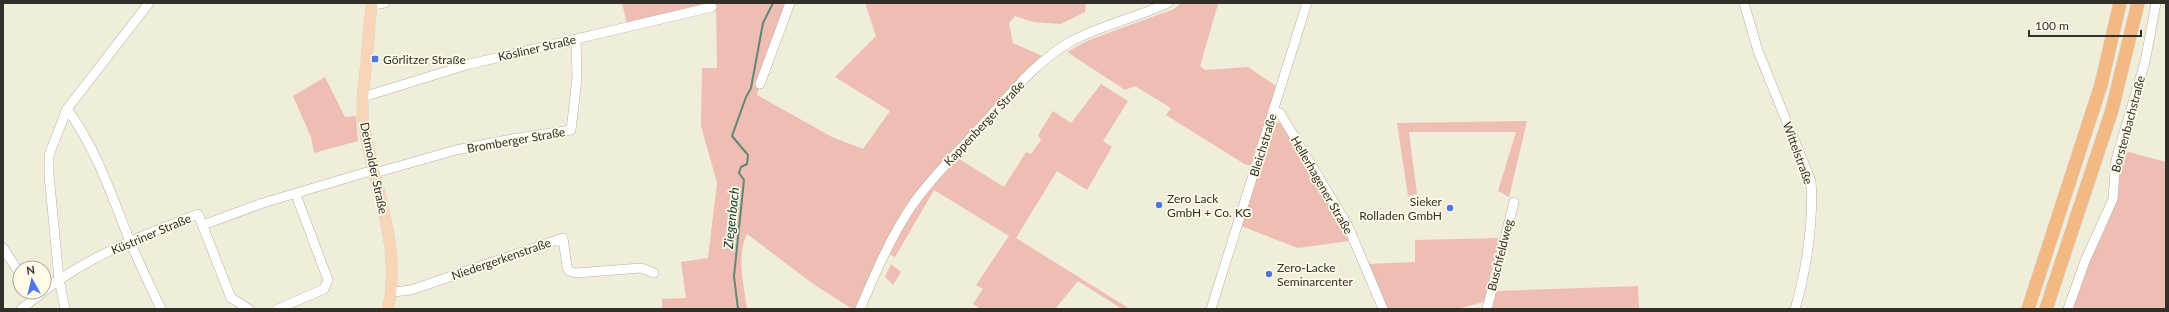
<svg xmlns="http://www.w3.org/2000/svg" width="2169" height="312" viewBox="0 0 2169 312" font-family="Lato,sans-serif">
<style>
.green{fill:#eebeb4}
.lines{fill:none;stroke-linecap:round;stroke-linejoin:round}
.stream{stroke:#648675;stroke-width:2}
.minor-casing{stroke:#b6b3a1;stroke-width:10}
.major-casing{stroke:#d6d5d4;stroke-width:12}
.highway-casing{stroke:#d6d5d4;stroke-width:14}
.minor{stroke:#fff;stroke-width:9}
.major{stroke:#f7d5b5;stroke-width:11}
.highway{stroke:#f2b983;stroke-width:13}
.poi-dot{fill:#4f76e9;stroke:#fefae7;stroke-width:1.5}
.labels{text-anchor:middle;dominant-baseline:central;stroke-width:3.5;stroke-linejoin:round;paint-order:stroke}
.street-label{font-size:12px;fill:#312f28;stroke:#fefae7}
.poi-label{font-size:12px;fill:#312f28;stroke:#fefae7;text-anchor:start}
.water-label{font-size:13px;font-style:italic;fill:#0a3728;stroke:#fefae7}
</style>
<rect width="100%" height="100%" fill="#f0edda"/>
<g class="green">
<path d="M622,3h166l-31,92 75,42 31,12 27,-38 -55,-34 41,-41 -11,-33h221l-1,9 -24,12 -28,-2 -18,-6 -6,7 4,20 36,16 -93,98 48,30 22,-35 5,2 10,-14 -3,-5 15,-24 18,12 30,-39 27,17 -25,40 9,6 -25,43 -30,-19 -41,67 114,71h-8l-44,-28 -23,28h-74l-8,-5 10,-15 -7,-4 33,-49 -75,-46 -39,67 -6,-3 -29,55h-8l-40,-26 -65,-49c-11,22 -3,51 0,75h-85v-10l24,-1 -5,-36 27,-4 9,-75 -16,-57 1,-58h15l-1,-63 -89,19z"/>
<polygon points="1181,3 1218,4 1200,66 1205,70 1248,67 1276,86 1251,165 1246,165 1166,115 1171,108 1135,86 1125,90 1067,52 1089,40 1174,9"/>
<polygon points="325,77 345,117 356,116 358,141 314,153 311,137 293,96"/>
<polygon points="1527,121 1509,197 1498,191 1516,132 1409,132 1417,194 1408,196 1397,123"/>
<polygon points="1276,123 1280,123 1286,130 1349,241 1298,248 1241,226 1272,127"/>
<path d="M2121,150l45,12v147h-96c10,-32 27,-59 39,-90 8,-21 9,-46 12,-69z"/>
<polygon points="1499,238 1484,302 1457,309 1386,309 1366,264 1415,262 1415,240"/>
<polygon points="891,264 901,272 893,285 885,277"/>
<polygon points="1638,286 1639,309 1490,309 1494,291"/>
</g>
<g class="lines">
<polyline class="stream" points="738,309 734,276 744,180 739,173 741,167 747,164 748,155 732,136 746,97 751,88 763,23 773,3"/>
<g class="minor-casing">
<g id="minor">
<path d="M1744,3l14,48 53,130c3,38 -5,92 -16,128"/>
<polyline points="372,5 385,3"/>
<polyline points="760,84 790,3"/>
<polyline points="363,97 470,64 712,7"/>
<path d="M67,109c29,39 44,85 62,130 10,24 21,47 32,70"/>
<polyline points="1273,111 1280,113 1348,226 1383,309"/>
<polyline points="203,225 263,203 367,172 382,171 456,150 512,139 571,130 577,78 576,39"/>
<polyline points="3,248 20,274"/>
<path d="M44,291c46,-36 100,-56 154,-77l33,84 18,11"/>
<polyline points="392,292 411,290 563,238 567,267 569,271 576,273 641,268 654,273"/>
<polyline points="21,309 43,292"/>
<polyline points="65,309 59,279 49,175 49,155 67,109 149,3"/>
<polyline points="278,309 324,289 328,280 296,195"/>
<path d="M860,309c15,-35 31,-73 53,-105 21,-30 49,-56 74,-84 25,-28 50,-59 83,-78 31,-17 66,-24 98,-39"/>
<polyline points="1211,309 1307,3"/>
<polyline points="1487,309 1514,202"/>
<polyline points="2068,309 2085,261 2113,199 2116,160 2145,62 2156,3"/>
</g>
</g>
<g class="major-casing">
<path id="major" d="M372,3c-3,21 -4,42 -6,64 -2,17 -5,34 -3,51 8,64 40,126 25,191"/>
</g>
<g class="highway-casing">
<g id="highway">
<polyline points="2028,309 2101,85 2120,3"/>
<polyline points="2046,309 2112,110 2138,3"/>
</g>
</g>
<use href="#minor" class="minor"/>
<use href="#major" class="major"/>
<use href="#highway" class="highway"/>
</g>
<g class="poi-dot">
<rect x="371" y="55" width="8" height="8" rx="2"/>
<circle cx="1159" cy="205" r="4"/>
<circle cx="1450" cy="208" r="4"/>
<circle cx="1269" cy="274" r="4"/>
</g>
<g class="labels">
<g class="street-label">
<text transform="translate(537 48) rotate(-13)">Kösliner Straße</text>
<text transform="translate(984 123) rotate(-47)">Kappenberger Straße</text>
<text transform="translate(2128 124) rotate(-75)">Borstenbachstraße</text>
<text transform="translate(516 140) rotate(-10)">Bromberger Straße</text>
<text transform="translate(1263 145) rotate(-73)">Bleichstraße</text>
<text transform="translate(1798 153) rotate(70)">Wittelstraße</text>
<text transform="translate(374 168) rotate(78)">Detmolder Straße</text>
<text transform="translate(1322 185) rotate(60)">Hellerhagener Straße</text>
<text transform="translate(151 234) rotate(-23)">Küstriner Straße</text>
<text transform="translate(1500 255) rotate(-76)">Buschfeldweg</text>
<text transform="translate(501 259) rotate(-19)">Niedergerkenstraße</text>
</g>
<g class="poi-label">
<text x="383" y="59">Görlitzer Straße</text>
<text x="1167" y="198">Zero Lack<tspan x="1167" dy="14">GmbH + Co. KG</tspan></text>
<text x="1442" y="201" text-anchor="end">Sieker<tspan x="1442" dy="14">Rolladen GmbH</tspan></text>
<text x="1277" y="267">Zero-Lacke<tspan x="1277" dy="14">Seminarcenter</tspan></text>
</g>
<g class="water-label">
<text transform="translate(731 218) rotate(-84)">Ziegenbach</text>
</g>
</g>
<rect width="2169" height="312" fill="none" stroke="#312f28" stroke-width="8"/>
<g transform="translate(32 280) rotate(352)"><circle r="19" fill="#fefae7" stroke="#aca99b"/>
<path d="M0-3L7 15L0 10L-7 15Z" fill="#4f76e9"/>
<text y="-6" font-size="11" font-weight="bold" text-anchor="middle" fill="#312f28">N</text>
</g>
<path d="M2029 30v6h112v-6" fill="none" stroke="#312f28" stroke-width="2"/>
<text x="2035" y="30" font-size="12" fill="#312f28" stroke="#fefae7" stroke-width="3" paint-order="stroke">100 m</text>
</svg>
